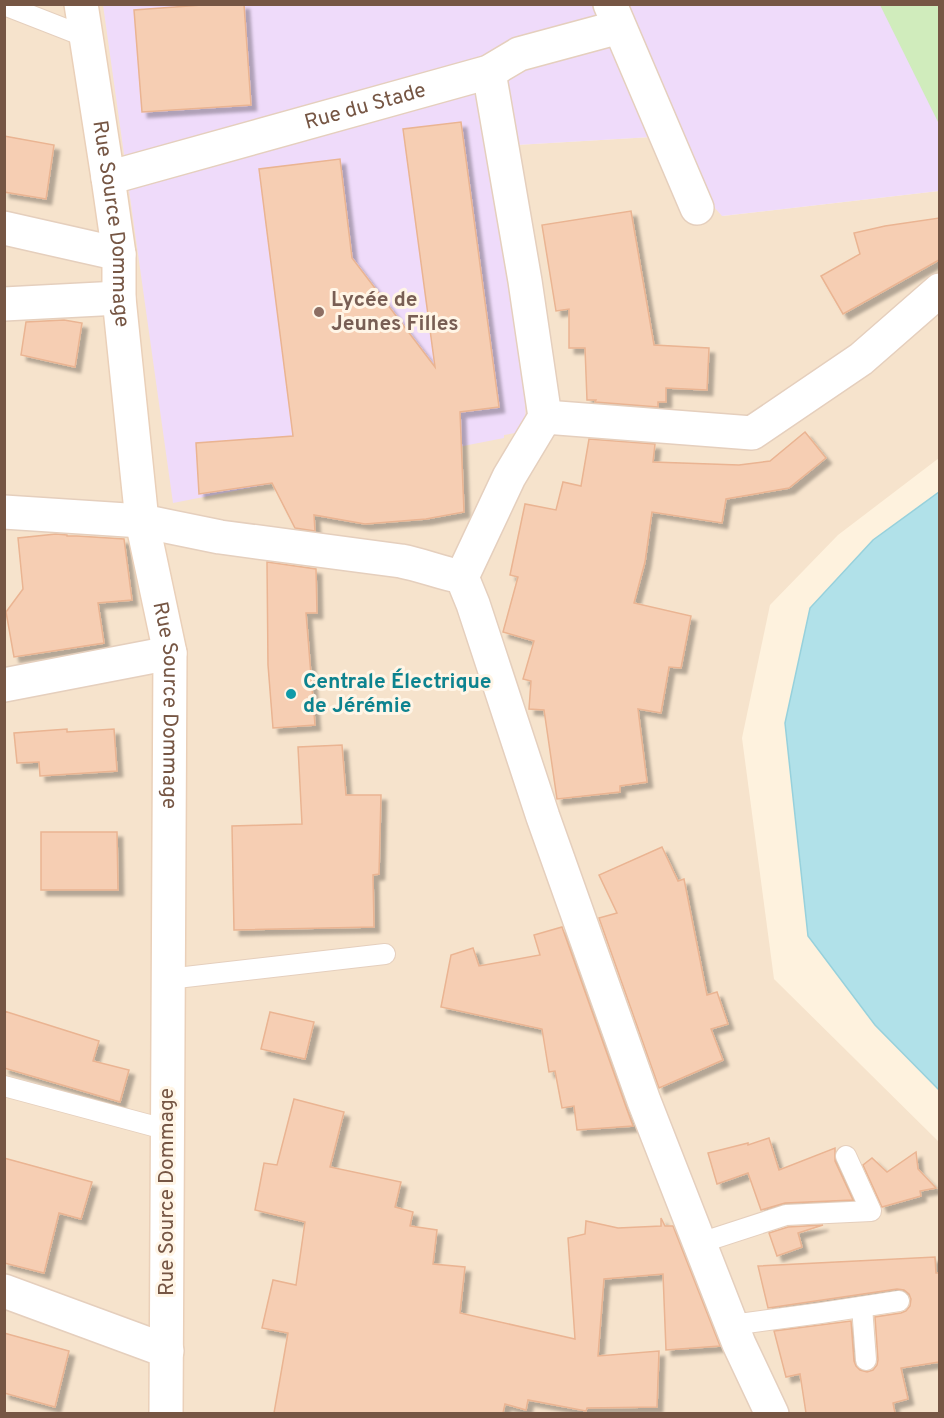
<svg xmlns="http://www.w3.org/2000/svg" width="944" height="1418" viewBox="0 0 944 1418" font-family="Overpass,sans-serif">
<style>
.residential{fill:#f6e3cc}
.education{fill:#efdbfa}
.green{fill:#d0ecbc}
.water{fill:#b1e1e9;stroke:#97d1dc;stroke-width:1.5}
.building{fill:#f6ceb3;stroke:#eab492;stroke-width:1.5;filter:url(#shadow)}
.lines{fill:none;stroke-linecap:round;stroke-linejoin:round}
.lane-casing{stroke:#e5cfbd;stroke-width:22}
.street-casing{stroke:#e5cfbd;stroke-width:36}
.secondary-casing{stroke:#ead0b9;stroke-width:36}
.lane{stroke:#fff;stroke-width:20}
.street{stroke:#fff;stroke-width:33}
.secondary{stroke:#fff;stroke-width:33}
.education-dot{fill:#8d6e63;stroke:#fff5e6;stroke-width:2}
.culture-dot{fill:#0f9aa8;stroke:#fff5e6;stroke-width:2}
.labels{text-anchor:middle;dominant-baseline:central;stroke-width:6;stroke-linejoin:round;paint-order:stroke}
.street-label{font-size:21px;fill:#765644;stroke:#fff5e6}
.education-label{font-size:21px;font-weight:bold;fill:#785e54;stroke:#fff5e6;text-anchor:start}
.culture-label{font-size:21px;font-weight:bold;fill:#0d838f;stroke:#fff5e6;text-anchor:start}
</style>
<defs>
<filter id="shadow"><feDropShadow dx="5.5" dy="5.5" stdDeviation="1.5" flood-color="#0004"/></filter>
</defs>
<rect width="100%" height="100%" fill="#fef2de"/>
<polygon class="residential" points="5,5 114,5 516,145 652,137 723,216 939,191 939,458 838,535 770,605 742,738 774,979 939,1142 939,1413 5,1414"/>
<polygon class="education" points="103,5 939,5 939,191 722,216 652,137 517,145 526,431 504,435 504,438 173,503"/>
<polygon class="green" points="880,5 939,5 939,124"/>
<polygon class="water" points="939,492 939,1090 875,1025 808,936 785,723 810,608 873,540"/>
<g class="building">
<polygon points="216,4 244,4 251,105 142,112 134,10"/>
<polygon points="461,122 499,407 460,412 464,512 426,519 365,524 314,515 315,531 295,528 272,483 199,494 196,443 293,436 259,169 340,159 352,258 435,367 403,129"/>
<polygon points="4,136 54,145 46,199 4,192"/>
<polygon points="631,211 654,345 709,348 707,390 666,388 666,402 658,402 658,407 595,402 596,400 587,400 585,348 569,348 569,309 556,311 542,225"/>
<polygon points="939,218 939,260 843,314 821,276 860,254 854,233 885,226"/>
<polygon points="64,320 82,323 75,367 21,355 26,322"/>
<polygon points="805,432 826,458 789,488 726,499 722,523 652,512 645,562 634,603 691,616 681,668 669,667 661,713 638,709 647,782 620,786 620,792 557,799 544,710 529,709 531,681 523,679 534,641 503,632 518,577 510,575 525,504 556,510 563,482 581,486 589,439 655,444 653,462 739,465 770,461"/>
<polygon points="56,534 67,535 67,536 77,536 124,539 132,600 98,603 104,643 14,657 6,612 23,589 18,538"/>
<polygon points="267,562 316,569 317,613 306,613 315,725 273,728 268,665"/>
<polygon points="67,729 67,732 114,729 117,771 40,776 39,762 17,763 14,733"/>
<polygon points="342,745 346,795 381,795 379,874 373,875 374,927 234,930 232,826 302,824 298,747"/>
<polygon points="41,832 117,832 118,890 41,890"/>
<polygon points="662,847 678,881 684,879 707,995 717,992 728,1024 711,1029 723,1060 659,1088 599,918 617,913 599,875"/>
<polygon points="562,927 626,1107 633,1126 577,1130 574,1106 562,1108 555,1071 549,1072 542,1029 441,1007 451,955 473,948 479,966 540,955 534,935"/>
<polygon points="4,1011 99,1041 93,1061 129,1070 120,1102 4,1068"/>
<polygon points="270,1012 314,1022 305,1059 261,1049"/>
<polygon points="294,1099 344,1112 330,1167 401,1182 395,1207 413,1212 410,1226 437,1230 433,1264 465,1267 460,1313 575,1339 568,1238 585,1234 586,1221 618,1228 661,1226 661,1218 665,1226 673,1226 720,1346 666,1350 663,1274 604,1279 598,1356 659,1351 657,1407 587,1408 586,1411 528,1400 526,1410 505,1404 503,1413 274,1413 288,1333 262,1328 273,1280 296,1285 305,1222 255,1210 264,1163 277,1165"/>
<polygon points="769,1138 779,1170 835,1148 835,1161 853,1200 785,1203 761,1210 748,1173 717,1184 708,1153 748,1143 748,1145"/>
<polygon points="916,1152 918,1169 936,1188 920,1191 921,1196 882,1207 863,1165 872,1158 887,1172"/>
<polygon points="4,1158 92,1182 81,1219 59,1213 44,1273 4,1263"/>
<polygon points="823,1225 798,1233 802,1247 777,1256 769,1233 788,1227"/>
<polygon points="935,1257 936,1273 939,1273 939,1362 901,1368 908,1399 893,1403 895,1413 806,1413 800,1374 786,1377 774,1331 851,1321 854,1361 856,1366 860,1370 867,1372 873,1370 877,1365 878,1360 875,1317 901,1313 906,1311 910,1306 911,1299 909,1294 904,1290 897,1289 768,1308 758,1266"/>
<polygon points="4,1333 69,1351 55,1407 4,1393"/>
</g>
<g class="lines">
<g class="lane-casing">
<g id="lane">
<polyline points="4,5 86,37"/>
<polyline points="168,979 385,954"/>
<polyline points="4,1086 168,1130"/>
<polyline points="700,1243 786,1215 871,1211 846,1156"/>
<polyline points="862,1307 866,1360"/>
<polyline points="732,1325 821,1313 899,1301"/>
</g>
</g>
<g class="street-casing">
<g id="street">
<polyline points="610,4 697,208"/>
<path id="s1" d="M108,178l381,-106 30,-18 100,-27"/>
<polyline points="4,228 119,254"/>
<polyline points="4,304 119,298"/>
<polyline points="545,417 752,433 861,359 940,290"/>
<path d="M4,512l138,9 78,16 181,24c21,4 40,12 61,16l11,27 70,213 101,284 95,243 33,70"/>
<polyline points="462,577 509,477 545,417 525,281 489,72"/>
<polyline points="4,685 170,653"/>
<polyline points="4,1291 167,1351"/>
</g>
</g>
<g class="secondary-casing">
<g id="secondary">
<path id="s2" d="M81,4l27,174 11,76v44l23,223 28,132 -4,761"/>
</g>
</g>
<use href="#lane" class="lane"/>
<use href="#street" class="street"/>
<use href="#secondary" class="secondary"/>
</g>
<circle class="education-dot" cx="319" cy="312" r="6"/>
<circle class="culture-dot" cx="291" cy="694" r="6"/>
<g class="labels">
<g class="street-label">
<text stroke="none"><textPath href="#s1" startOffset="267">Rue du Stade</textPath></text>
<text stroke="none"><textPath href="#s2" startOffset="222">Rue Source Dommage</textPath></text>
<text stroke="none"><textPath href="#s2" startOffset="708">Rue Source Dommage</textPath></text>
<text transform="translate(167 1192) rotate(-90)">Rue Source Dommage</text>
</g>
<g class="education-label">
<text x="331" y="300">Lycée de<tspan x="331" dy="24">Jeunes Filles</tspan></text>
</g>
<g class="culture-label">
<text x="303" y="682">Centrale Électrique<tspan x="303" dy="24">de Jérémie</tspan></text>
</g>
</g>
<rect width="944" height="1418" fill="none" stroke="#765644" stroke-width="12"/>
</svg>
